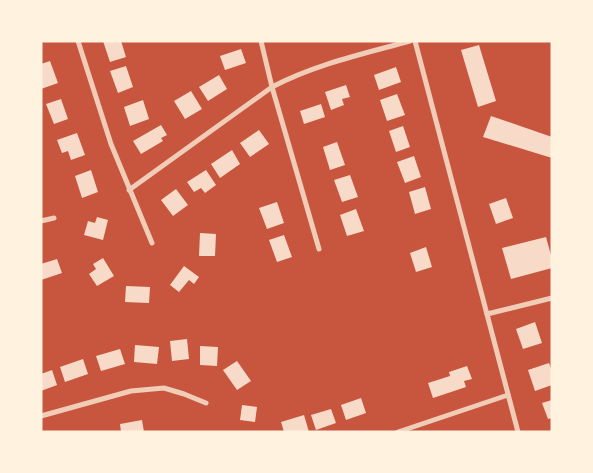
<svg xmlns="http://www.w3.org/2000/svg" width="593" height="473" viewBox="0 0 593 473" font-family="Cabin,sans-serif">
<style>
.building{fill:#f7dbc8}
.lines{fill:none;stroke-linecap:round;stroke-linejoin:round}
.minor{stroke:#f1ccb7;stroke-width:5}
</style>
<rect width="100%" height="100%" fill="#c8553d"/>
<g class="building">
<polygon points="103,41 121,41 126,57 110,62"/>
<polygon points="479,45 496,101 478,107 461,50"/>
<polygon points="241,49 246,63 225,70 220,56"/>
<polygon points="50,61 58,83 41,89 41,64"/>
<polygon points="126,66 133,87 118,93 110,71"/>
<polygon points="396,67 401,82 379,90 374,75"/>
<polygon points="219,75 227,89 208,101 199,87"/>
<polygon points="346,85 350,97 342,99 344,105 331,110 325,92"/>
<polygon points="191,91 202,109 185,119 174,101"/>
<polygon points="397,94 405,115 387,121 380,100"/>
<polygon points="61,99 68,119 54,124 46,104"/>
<polygon points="143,100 149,119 130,126 124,107"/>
<polygon points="321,104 325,117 304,124 300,111"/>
<polygon points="491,116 552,137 552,158 483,137"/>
<polygon points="161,125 167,135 161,138 163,141 141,154 133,141"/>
<polygon points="403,126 410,147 396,152 389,131"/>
<polygon points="259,130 269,144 250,157 240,143"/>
<polygon points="77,133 85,155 71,160 68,151 62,153 57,140"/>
<polygon points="337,142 345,165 330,170 323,147"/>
<polygon points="232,150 240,164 220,178 211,164"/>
<polygon points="414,156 421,177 405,183 397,162"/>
<polygon points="91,170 98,192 82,198 75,176"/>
<polygon points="206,170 216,185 205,193 201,188 194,192 187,182"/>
<polygon points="350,175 358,197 342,202 334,180"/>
<polygon points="425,187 431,209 415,214 409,192"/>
<polygon points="176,189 188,205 173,216 161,200"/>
<polygon points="506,198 513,218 496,224 489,204"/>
<polygon points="277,202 284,223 267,229 259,208"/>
<polygon points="356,209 364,231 347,236 340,215"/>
<polygon points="97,217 108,220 103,240 84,235 88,221 95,223"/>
<polygon points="200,233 216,234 215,256 199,256"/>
<polygon points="284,235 292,257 277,262 269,240"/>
<polygon points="546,237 552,259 552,268 511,279 502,248"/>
<polygon points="426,247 432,267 416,272 410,253"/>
<polygon points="103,258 114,276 97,286 89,274 96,269 93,264"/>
<polygon points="57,259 62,273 41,280 41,264"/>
<polygon points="184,266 199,277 194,284 189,280 179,292 170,285"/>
<polygon points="126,286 150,287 149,303 125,302"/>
<polygon points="535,322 542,343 523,349 516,329"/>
<polygon points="187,339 189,359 172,361 170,341"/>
<polygon points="135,345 159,347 157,364 134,362"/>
<polygon points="200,346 218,347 217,366 200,365"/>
<polygon points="120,349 125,364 101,371 96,356"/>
<polygon points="83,359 88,374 65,382 60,367"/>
<polygon points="237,361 251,381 237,390 223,370"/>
<polygon points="549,363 552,371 552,385 535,391 528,370"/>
<polygon points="467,366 472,379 464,381 466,387 433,398 428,383 450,376 449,372"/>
<polygon points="52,370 57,385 41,391 41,374"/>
<polygon points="361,398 366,413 346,420 341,405"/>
<polygon points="552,400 552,418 548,419 542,403"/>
<polygon points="242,405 257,407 255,422 240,420"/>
<polygon points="331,409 336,423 316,430 311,415"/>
<polygon points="304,415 309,432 284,432 281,422"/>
<polygon points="142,420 144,432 121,432 120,424"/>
</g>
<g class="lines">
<g class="minor">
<polyline points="78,41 111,144 152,243"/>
<polyline points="261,41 272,87 319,249"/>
<polyline points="415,41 518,432"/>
<path d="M129,190l143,-103c44,-23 91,-33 138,-46"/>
<polyline points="41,221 54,218"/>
<polyline points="487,314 552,298"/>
<polyline points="41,416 131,391 164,388 184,394 206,403"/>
<polyline points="398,432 508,395"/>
</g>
</g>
<rect width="593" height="473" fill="none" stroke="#fff3e0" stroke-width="85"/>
</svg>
